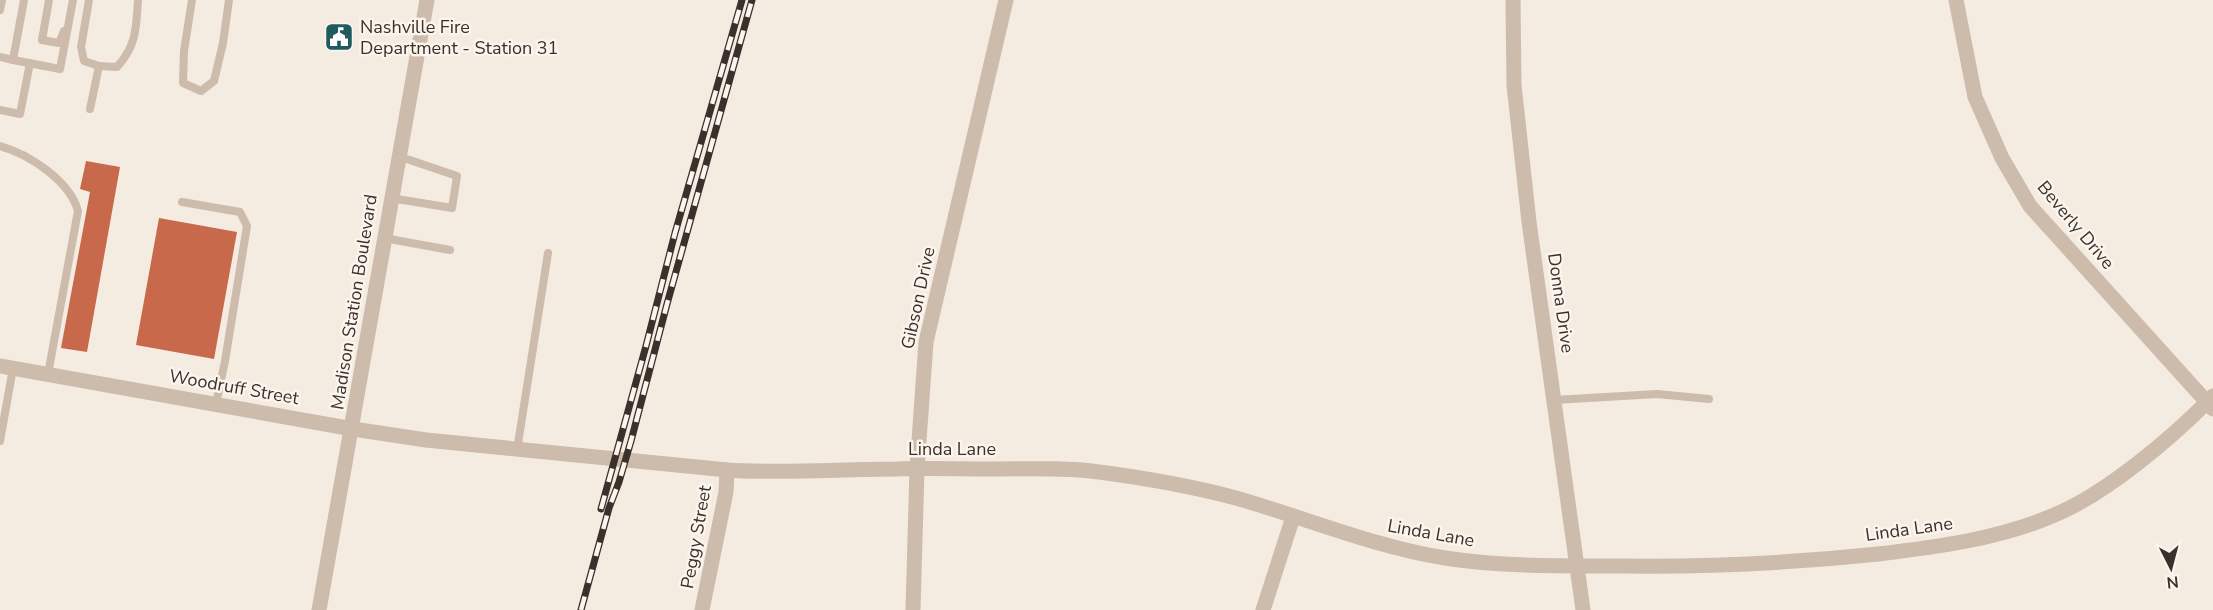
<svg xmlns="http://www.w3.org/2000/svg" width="2213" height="610" viewBox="0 0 2213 610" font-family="'Nunito Sans',sans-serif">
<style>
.building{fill:#c8694b}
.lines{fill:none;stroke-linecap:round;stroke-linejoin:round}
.service{stroke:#cdbbac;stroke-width:8}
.minor{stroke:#cdbbac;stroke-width:15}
.rail-casing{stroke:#3b302b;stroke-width:7}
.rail{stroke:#fbf5ee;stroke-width:4.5;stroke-dasharray:14;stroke-linecap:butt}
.labels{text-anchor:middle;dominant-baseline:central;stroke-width:5;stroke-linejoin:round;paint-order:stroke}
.poi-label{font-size:18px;fill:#3b302b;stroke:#fbf5ee;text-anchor:start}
.street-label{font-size:18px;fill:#3b302b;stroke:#fbf5ee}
</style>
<rect width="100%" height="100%" fill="#f4ebe1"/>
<g class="building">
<polygon points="86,161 120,167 87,352 61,348 90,192 80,189"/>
<polygon points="159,218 237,232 214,359 136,345"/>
</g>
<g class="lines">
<g class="service">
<polyline points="49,0 42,40 59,43 64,31"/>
<path d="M89,0l-8,47 3,14 15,5 18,1c20,-22 19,-39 21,-67"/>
<polyline points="192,0 184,51 183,83 201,91 214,81 223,43 229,0"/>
<polyline points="0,10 2,0"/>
<polyline points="0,57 13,60 24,0"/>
<polyline points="13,60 60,69 73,0"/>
<polyline points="90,109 99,66"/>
<polyline points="0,110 20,114 30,63"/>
<path d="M0,146c29,8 70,35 78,65l-30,163"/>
<polyline points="391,198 452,208 457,176 398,156"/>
<polyline points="182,202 240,212 247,226 225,361 216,404"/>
<polyline points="384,238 450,250"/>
<polyline points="1555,400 1657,394 1709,399"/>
<polyline points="0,441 13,368"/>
<polyline points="517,450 548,253"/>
</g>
<g class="minor">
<polyline points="1513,0 1514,85 1529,222 1583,610"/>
<polyline points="1956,0 1975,97 2002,158 2030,206 2213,409"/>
<path d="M0,366l353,63 73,11 301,30c56,4 113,-1 170,-1 31,-1 62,0 93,0 36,0 73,-2 109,3 46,6 92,14 137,26 70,20 136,48 209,60 58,9 119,8 178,8 85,1 170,-3 255,-12 59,-7 120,-15 174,-38 53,-21 121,-79 161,-120"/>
<polyline points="319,610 427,0"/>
<polyline points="702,610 726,492 727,470"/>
<polyline points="913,610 917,469 926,342 1006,0"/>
<polyline points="1263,610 1293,517"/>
</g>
<g class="rail-casing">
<g id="rail">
<polyline points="601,509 646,346 675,233 742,0"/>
<polyline points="581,610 609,508 619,482 631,441 667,304 752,0"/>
</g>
</g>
<use href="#rail" class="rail"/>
</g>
<defs>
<g id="civic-square" transform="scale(1.5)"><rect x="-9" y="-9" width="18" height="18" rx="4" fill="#1f5a5e" stroke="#fbf5ee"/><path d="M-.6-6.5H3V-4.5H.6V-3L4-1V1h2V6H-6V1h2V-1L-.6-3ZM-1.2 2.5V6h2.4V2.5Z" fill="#fff"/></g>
</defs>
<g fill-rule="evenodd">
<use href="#civic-square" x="339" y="37"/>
</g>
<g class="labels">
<g class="poi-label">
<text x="360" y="27">Nashville Fire<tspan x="360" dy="21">Department - Station 31</tspan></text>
</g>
<g class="street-label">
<text transform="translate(2076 225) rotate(50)">Beverly Drive</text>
<text transform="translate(918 298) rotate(-78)">Gibson Drive</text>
<text transform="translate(354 302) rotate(-81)">Madison Station Boulevard</text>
<text transform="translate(1561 303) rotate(82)">Donna Drive</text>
<text transform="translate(234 387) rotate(10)">Woodruff Street</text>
<text x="952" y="449">Linda Lane</text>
<text transform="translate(1909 529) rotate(-8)">Linda Lane</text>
<text transform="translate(1431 533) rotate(10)">Linda Lane</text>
<text transform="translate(696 537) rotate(-80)">Peggy Street</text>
</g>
</g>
<g transform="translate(2171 568) rotate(174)" stroke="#fbf5ee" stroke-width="4.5" paint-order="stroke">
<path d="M0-4.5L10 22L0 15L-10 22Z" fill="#3b302b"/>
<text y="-9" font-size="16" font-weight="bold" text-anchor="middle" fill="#3b302b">N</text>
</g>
</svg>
